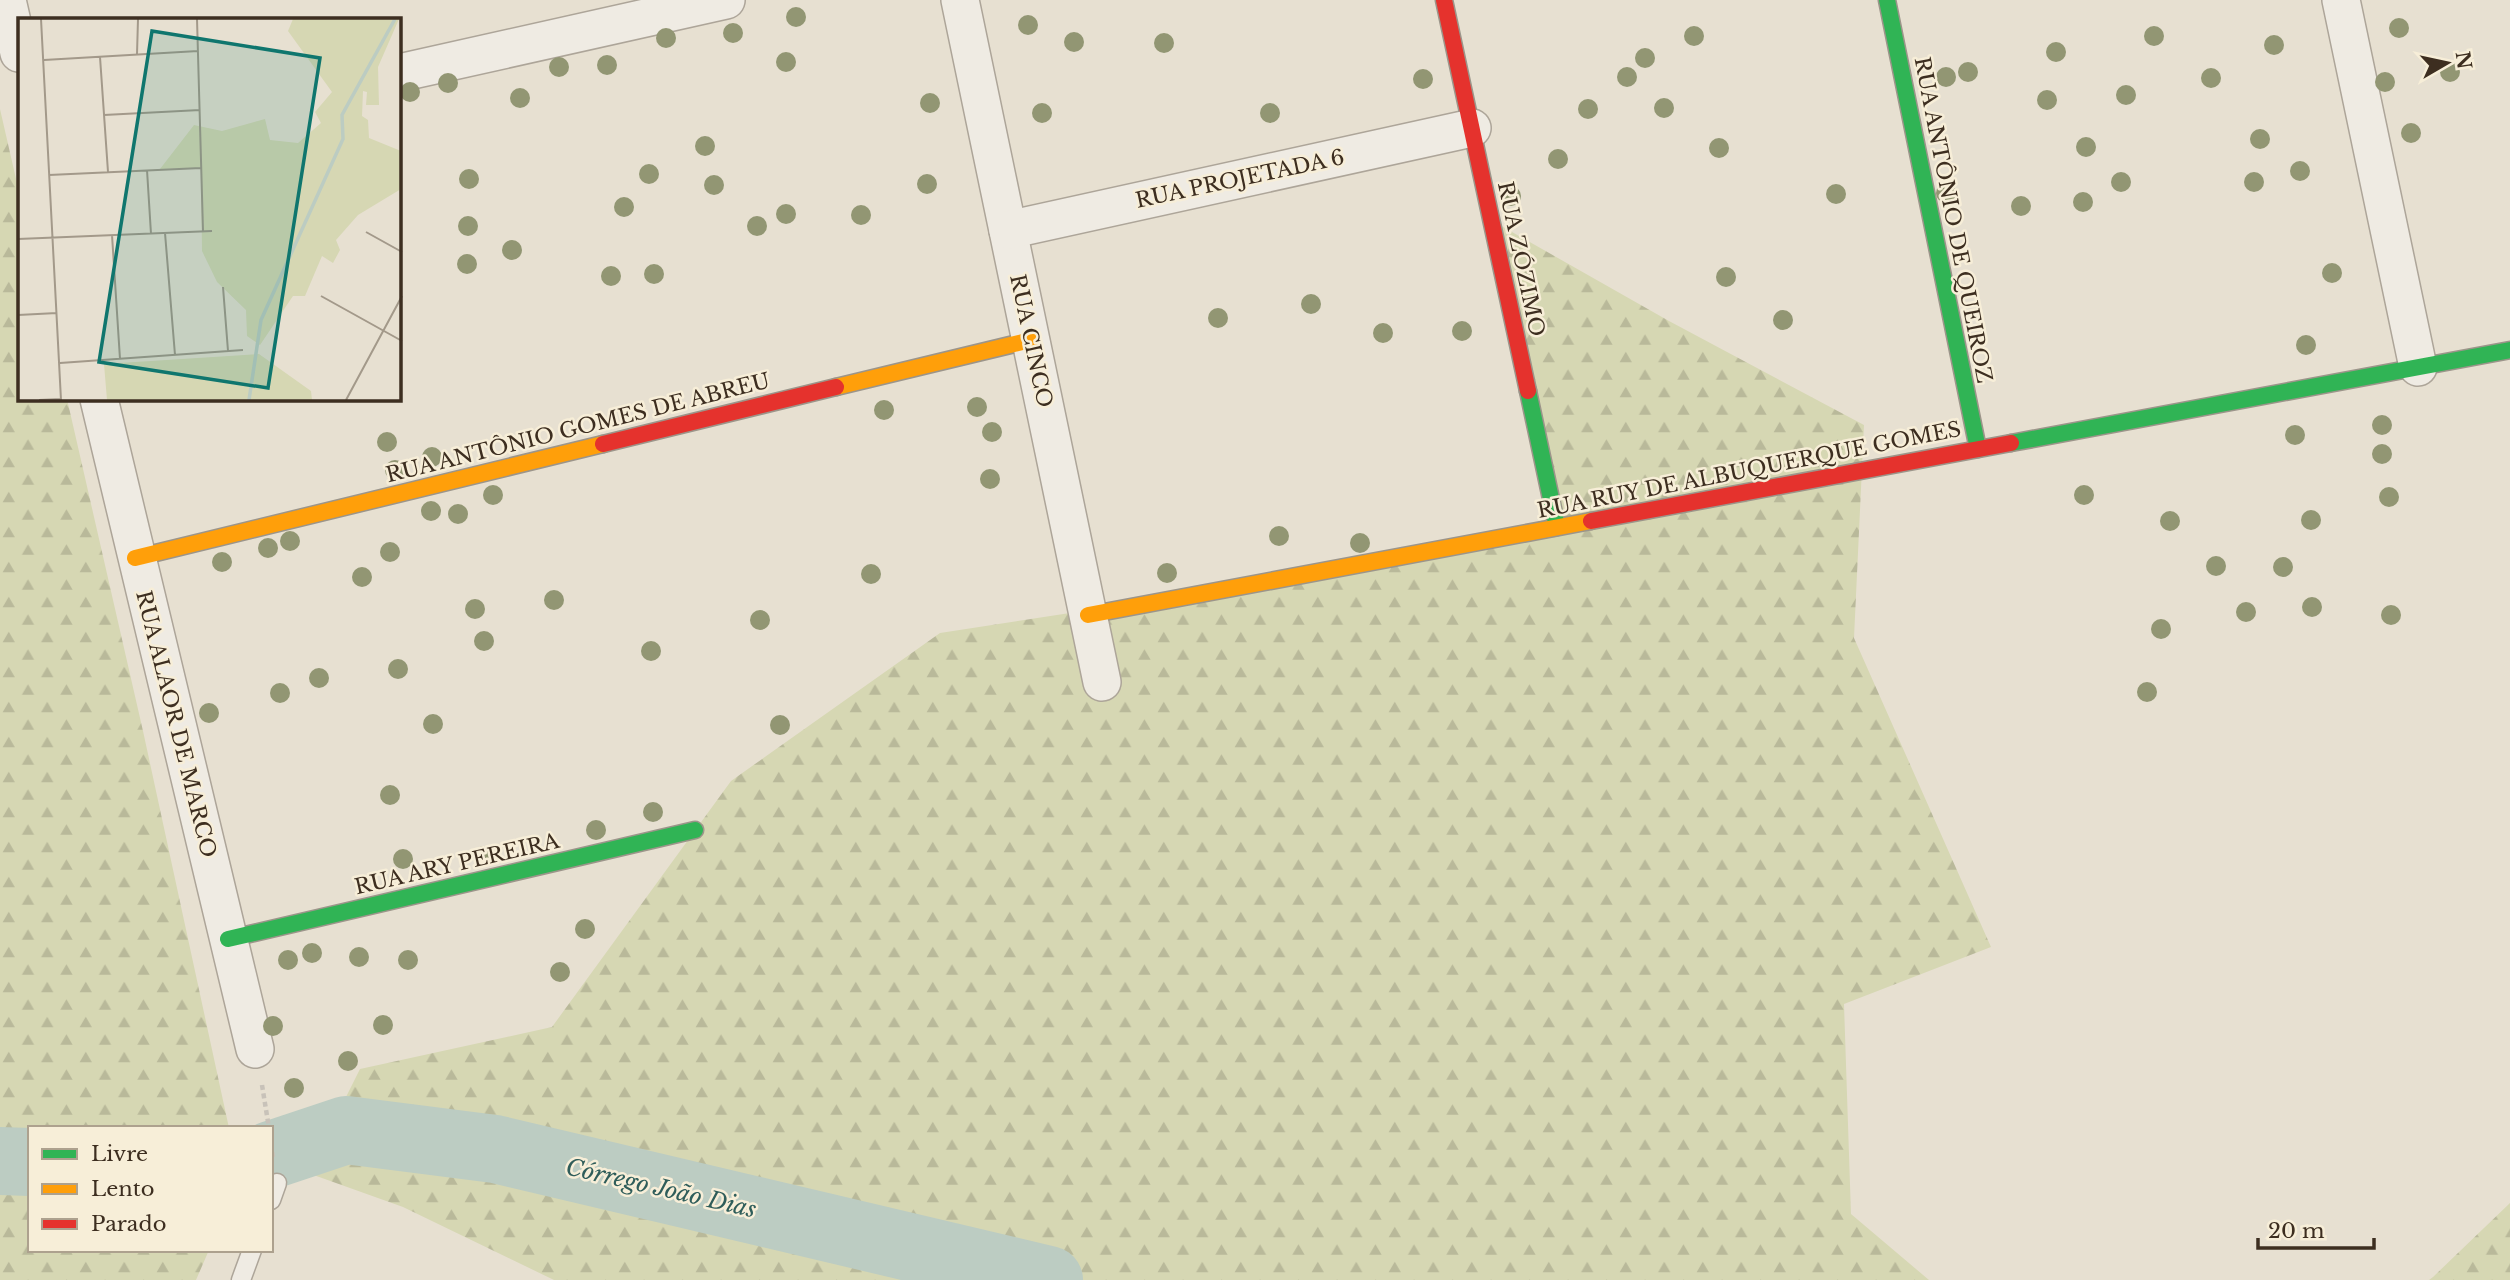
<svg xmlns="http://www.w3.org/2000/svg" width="2510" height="1280" viewBox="0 0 2510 1280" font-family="'Libre Baskerville',serif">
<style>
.forest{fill:url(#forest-firs)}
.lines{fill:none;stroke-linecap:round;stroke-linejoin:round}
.river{stroke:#bcccc2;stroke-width:68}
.lane-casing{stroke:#ada599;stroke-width:21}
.street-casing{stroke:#ada599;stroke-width:40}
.fast-casing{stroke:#9c958a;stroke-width:19}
.slow-casing{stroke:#9c958a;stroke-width:19}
.jam-casing{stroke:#9c958a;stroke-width:19}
.path{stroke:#c8c2b9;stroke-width:4.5;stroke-dasharray:5 3.5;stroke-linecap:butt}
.lane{stroke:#efebe3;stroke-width:18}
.street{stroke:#efebe3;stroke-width:37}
.fast{stroke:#30b455;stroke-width:16}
.slow{stroke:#ff9f0a;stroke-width:16}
.jam{stroke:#e5322d;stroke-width:16}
.tree{fill:#929673}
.labels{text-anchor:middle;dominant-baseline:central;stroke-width:5;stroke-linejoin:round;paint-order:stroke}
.street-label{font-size:21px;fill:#3d2e20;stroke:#f7eed8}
.water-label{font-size:23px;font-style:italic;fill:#2f5d5a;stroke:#f7eed8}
.inset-river{fill:none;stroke:#bcccc2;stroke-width:3.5}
.inset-road{fill:none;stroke:#a3998a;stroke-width:2}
.view{fill:#0f766e;fill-opacity:0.15;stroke:#0f766e;stroke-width:3.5}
.inset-edge{fill:none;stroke:#3d2e20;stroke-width:3.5}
</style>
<defs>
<pattern id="forest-firs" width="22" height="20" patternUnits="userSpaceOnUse" patternTransform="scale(1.75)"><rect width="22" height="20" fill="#d6d7b3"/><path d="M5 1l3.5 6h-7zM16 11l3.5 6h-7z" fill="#b9b99a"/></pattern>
</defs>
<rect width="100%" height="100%" fill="#e7e0d1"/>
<g class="forest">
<polygon points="0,109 19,192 19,399 67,399 143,731 229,1128 30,1128 30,1250 209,1250 196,1280 0,1280"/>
<polygon points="1498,224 1669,321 1864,425 1854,638 1991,947 1844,1004 1851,1214 1929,1280 554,1280 403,1207 308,1173 360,1069 552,1027 731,781 940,633 1253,585 1556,527"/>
<polygon points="2510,1203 2510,1280 2429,1280 2433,1277"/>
</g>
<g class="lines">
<g class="river">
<polyline points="271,1155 346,1130 495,1149 1049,1280"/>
<polyline points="0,1161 30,1162"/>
</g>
<g class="lane-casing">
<g id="lane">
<polyline points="271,1200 277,1183"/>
<polyline points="241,1280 252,1250"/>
</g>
</g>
<g class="street-casing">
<g id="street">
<polyline points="7,0 19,53"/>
<polyline points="960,0 1102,682"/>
<polyline points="2341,0 2418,367"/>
<polyline points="399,73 726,0"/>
<polyline points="1008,230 1472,128"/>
<polyline points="99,399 255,1049"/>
</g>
</g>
<g class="fast-casing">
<g id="fast">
<polyline points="1887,0 1978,449"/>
<polyline points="1528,391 1557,527"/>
<polyline points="2011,443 2510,350"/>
<polyline points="228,939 695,830"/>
</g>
</g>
<g class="slow-casing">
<g id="slow">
<polyline points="836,387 1031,340"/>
<polyline points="135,558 603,444"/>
<polyline points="1088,615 1591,521"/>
</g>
</g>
<g class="jam-casing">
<g id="jam">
<polyline points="1444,0 1528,391"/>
<polyline points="603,444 836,387"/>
<polyline points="1591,521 2011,443"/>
</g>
</g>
<g class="path">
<polyline points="262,1085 269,1128"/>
<polyline points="271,1144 273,1157"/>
</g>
<use href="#lane" class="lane"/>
<use href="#street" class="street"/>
<use href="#fast" class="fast"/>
<use href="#slow" class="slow"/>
<use href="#jam" class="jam"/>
</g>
<g class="tree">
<circle cx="796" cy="17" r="10"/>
<circle cx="1028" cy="25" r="10"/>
<circle cx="2399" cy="28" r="10"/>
<circle cx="733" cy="33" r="10"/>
<circle cx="1694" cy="36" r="10"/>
<circle cx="2154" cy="36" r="10"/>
<circle cx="666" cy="38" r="10"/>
<circle cx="1074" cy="42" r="10"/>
<circle cx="1164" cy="43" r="10"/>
<circle cx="2274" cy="45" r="10"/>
<circle cx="2056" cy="52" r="10"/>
<circle cx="1645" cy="58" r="10"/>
<circle cx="786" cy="62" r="10"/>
<circle cx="607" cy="65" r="10"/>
<circle cx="559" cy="67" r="10"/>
<circle cx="1968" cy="72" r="10"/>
<circle cx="2450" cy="72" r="10"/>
<circle cx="1627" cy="77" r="10"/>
<circle cx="1946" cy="77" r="10"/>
<circle cx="2211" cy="78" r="10"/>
<circle cx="1423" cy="79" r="10"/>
<circle cx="2385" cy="82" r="10"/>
<circle cx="448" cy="83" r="10"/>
<circle cx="410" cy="92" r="10"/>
<circle cx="2126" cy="95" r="10"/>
<circle cx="520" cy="98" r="10"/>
<circle cx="2047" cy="100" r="10"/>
<circle cx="930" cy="103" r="10"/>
<circle cx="1664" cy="108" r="10"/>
<circle cx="1588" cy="109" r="10"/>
<circle cx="1042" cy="113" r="10"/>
<circle cx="1270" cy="113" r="10"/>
<circle cx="2411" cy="133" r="10"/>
<circle cx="2260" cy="139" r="10"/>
<circle cx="705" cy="146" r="10"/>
<circle cx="2086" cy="147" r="10"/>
<circle cx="1719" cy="148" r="10"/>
<circle cx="1558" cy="159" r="10"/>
<circle cx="2300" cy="171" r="10"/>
<circle cx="649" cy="174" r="10"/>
<circle cx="469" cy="179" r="10"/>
<circle cx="2121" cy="182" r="10"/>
<circle cx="2254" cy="182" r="10"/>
<circle cx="927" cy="184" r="10"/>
<circle cx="714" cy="185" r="10"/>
<circle cx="1946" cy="193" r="10"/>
<circle cx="1836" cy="194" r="10"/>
<circle cx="1511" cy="196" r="10"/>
<circle cx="2083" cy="202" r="10"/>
<circle cx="2021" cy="206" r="10"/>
<circle cx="624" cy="207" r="10"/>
<circle cx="786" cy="214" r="10"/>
<circle cx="861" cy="215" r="10"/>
<circle cx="468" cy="226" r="10"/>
<circle cx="757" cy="226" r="10"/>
<circle cx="512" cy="250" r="10"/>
<circle cx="467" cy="264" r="10"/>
<circle cx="2332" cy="273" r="10"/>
<circle cx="654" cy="274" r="10"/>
<circle cx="611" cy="276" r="10"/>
<circle cx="1726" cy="277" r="10"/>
<circle cx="1311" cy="304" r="10"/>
<circle cx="1218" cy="318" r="10"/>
<circle cx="1783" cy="320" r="10"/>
<circle cx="1462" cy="331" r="10"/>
<circle cx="1383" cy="333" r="10"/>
<circle cx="2306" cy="345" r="10"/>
<circle cx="977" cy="407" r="10"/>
<circle cx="884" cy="410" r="10"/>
<circle cx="2382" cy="425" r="10"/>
<circle cx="992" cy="432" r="10"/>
<circle cx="2295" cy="435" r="10"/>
<circle cx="387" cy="442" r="10"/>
<circle cx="2382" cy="454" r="10"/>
<circle cx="432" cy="457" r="10"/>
<circle cx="395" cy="470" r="10"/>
<circle cx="990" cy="479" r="10"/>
<circle cx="493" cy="495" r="10"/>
<circle cx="2084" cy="495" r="10"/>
<circle cx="2389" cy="497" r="10"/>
<circle cx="431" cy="511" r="10"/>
<circle cx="458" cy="514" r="10"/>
<circle cx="2311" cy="520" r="10"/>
<circle cx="2170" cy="521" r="10"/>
<circle cx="1279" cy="536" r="10"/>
<circle cx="290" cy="541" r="10"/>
<circle cx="1360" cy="543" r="10"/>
<circle cx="268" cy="548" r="10"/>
<circle cx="390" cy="552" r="10"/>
<circle cx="222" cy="562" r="10"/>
<circle cx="2216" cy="566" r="10"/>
<circle cx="2283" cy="567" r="10"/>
<circle cx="1167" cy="573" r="10"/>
<circle cx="871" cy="574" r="10"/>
<circle cx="362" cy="577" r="10"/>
<circle cx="554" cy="600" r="10"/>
<circle cx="2312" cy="607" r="10"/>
<circle cx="475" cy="609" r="10"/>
<circle cx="2246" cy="612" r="10"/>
<circle cx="2391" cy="615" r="10"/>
<circle cx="760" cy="620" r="10"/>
<circle cx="2161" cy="629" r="10"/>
<circle cx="484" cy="641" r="10"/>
<circle cx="651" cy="651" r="10"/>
<circle cx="398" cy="669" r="10"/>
<circle cx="319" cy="678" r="10"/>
<circle cx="2147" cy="692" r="10"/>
<circle cx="280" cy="693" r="10"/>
<circle cx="209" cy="713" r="10"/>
<circle cx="433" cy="724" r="10"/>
<circle cx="780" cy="725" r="10"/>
<circle cx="390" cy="795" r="10"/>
<circle cx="653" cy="812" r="10"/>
<circle cx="596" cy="830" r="10"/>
<circle cx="484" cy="856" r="10"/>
<circle cx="403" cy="859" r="10"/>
<circle cx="585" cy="929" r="10"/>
<circle cx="312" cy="953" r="10"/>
<circle cx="359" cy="957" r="10"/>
<circle cx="288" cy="960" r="10"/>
<circle cx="408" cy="960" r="10"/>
<circle cx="560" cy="972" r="10"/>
<circle cx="383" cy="1025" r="10"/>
<circle cx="273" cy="1026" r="10"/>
<circle cx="348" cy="1061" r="10"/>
<circle cx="294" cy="1088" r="10"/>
</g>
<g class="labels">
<g class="street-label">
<text transform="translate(1240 179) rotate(-12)">RUA PROJETADA 6</text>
<text transform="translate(1953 220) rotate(79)">RUA ANTÔNIO DE QUEIROZ</text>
<text transform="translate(1521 259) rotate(78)">RUA ZÓZIMO</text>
<text transform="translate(1031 341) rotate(78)">RUA CINCO</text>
<text transform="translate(578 428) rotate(-14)">RUA ANTÔNIO GOMES DE ABREU</text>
<text transform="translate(1749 470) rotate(-11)">RUA RUY DE ALBUQUERQUE GOMES</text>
<text transform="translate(176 724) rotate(76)">RUA ALAOR DE MARCO</text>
<text transform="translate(457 864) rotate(-13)">RUA ARY PEREIRA</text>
</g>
<g class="water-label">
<text transform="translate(661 1188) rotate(13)">Córrego João Dias</text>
</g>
</g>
<g transform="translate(18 18)">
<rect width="383" height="383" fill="#e7e0d1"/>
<path d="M275,1h106l-21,48 1,38h-13l1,-13 -4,-1 -1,25 6,4 1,18 32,13v38l-43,26 -22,25 4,10 -7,13 -11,-7 -17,40h-12l-33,49 -13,-9 -1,-26 -29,-28 -15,-31 -1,-83 -41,1 34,-44 28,6 43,-12 5,21 28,3 23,-20 -6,-11 17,-20 -44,-61zM241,336l52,37 1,9h-205l-3,-36z" fill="#d6d7b3"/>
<path class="inset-river" d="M231,382l12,-80 82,-181 -1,-24 53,-96"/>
<path class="inset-road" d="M23,1l20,381M179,1l6,212M119,36l1,-35M82,39l8,115M26,42l154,-9M86,97l96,-5M129,152l4,64M31,157l152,-7M348,214l36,20M147,215l10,122M94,217l8,124M0,221l194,-8M205,269l5,64M303,278l81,45M0,297l39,-2M42,345l183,-13M21,382l22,-1M328,382l56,-104"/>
<path class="view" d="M134,13l168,27 -52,330 -169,-26z"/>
<rect width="383" height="383" class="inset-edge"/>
</g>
<rect x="28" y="1126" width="245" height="126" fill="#f7eed8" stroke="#ada18e" stroke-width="2"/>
<rect x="42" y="1149" width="35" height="10" fill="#30b455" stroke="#ada18e" stroke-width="2"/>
<text x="91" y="1161" font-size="21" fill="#3d2e20">Livre</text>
<rect x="42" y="1184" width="35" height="10" fill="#ff9f0a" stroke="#ada18e" stroke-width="2"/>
<text x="91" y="1196" font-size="21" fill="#3d2e20">Lento</text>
<rect x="42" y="1219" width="35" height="10" fill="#e5322d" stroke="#ada18e" stroke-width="2"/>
<text x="91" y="1231" font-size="21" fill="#3d2e20">Parado</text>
<g transform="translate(2447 63) rotate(81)" stroke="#f7eed8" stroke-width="5" paint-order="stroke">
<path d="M0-5L12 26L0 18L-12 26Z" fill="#3d2e20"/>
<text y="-10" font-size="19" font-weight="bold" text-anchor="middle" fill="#3d2e20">N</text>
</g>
<path d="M2258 1238v10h116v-10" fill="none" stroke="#3d2e20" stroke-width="3.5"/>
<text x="2268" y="1238" font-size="21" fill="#3d2e20" stroke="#f7eed8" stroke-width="5" paint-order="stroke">20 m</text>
</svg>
